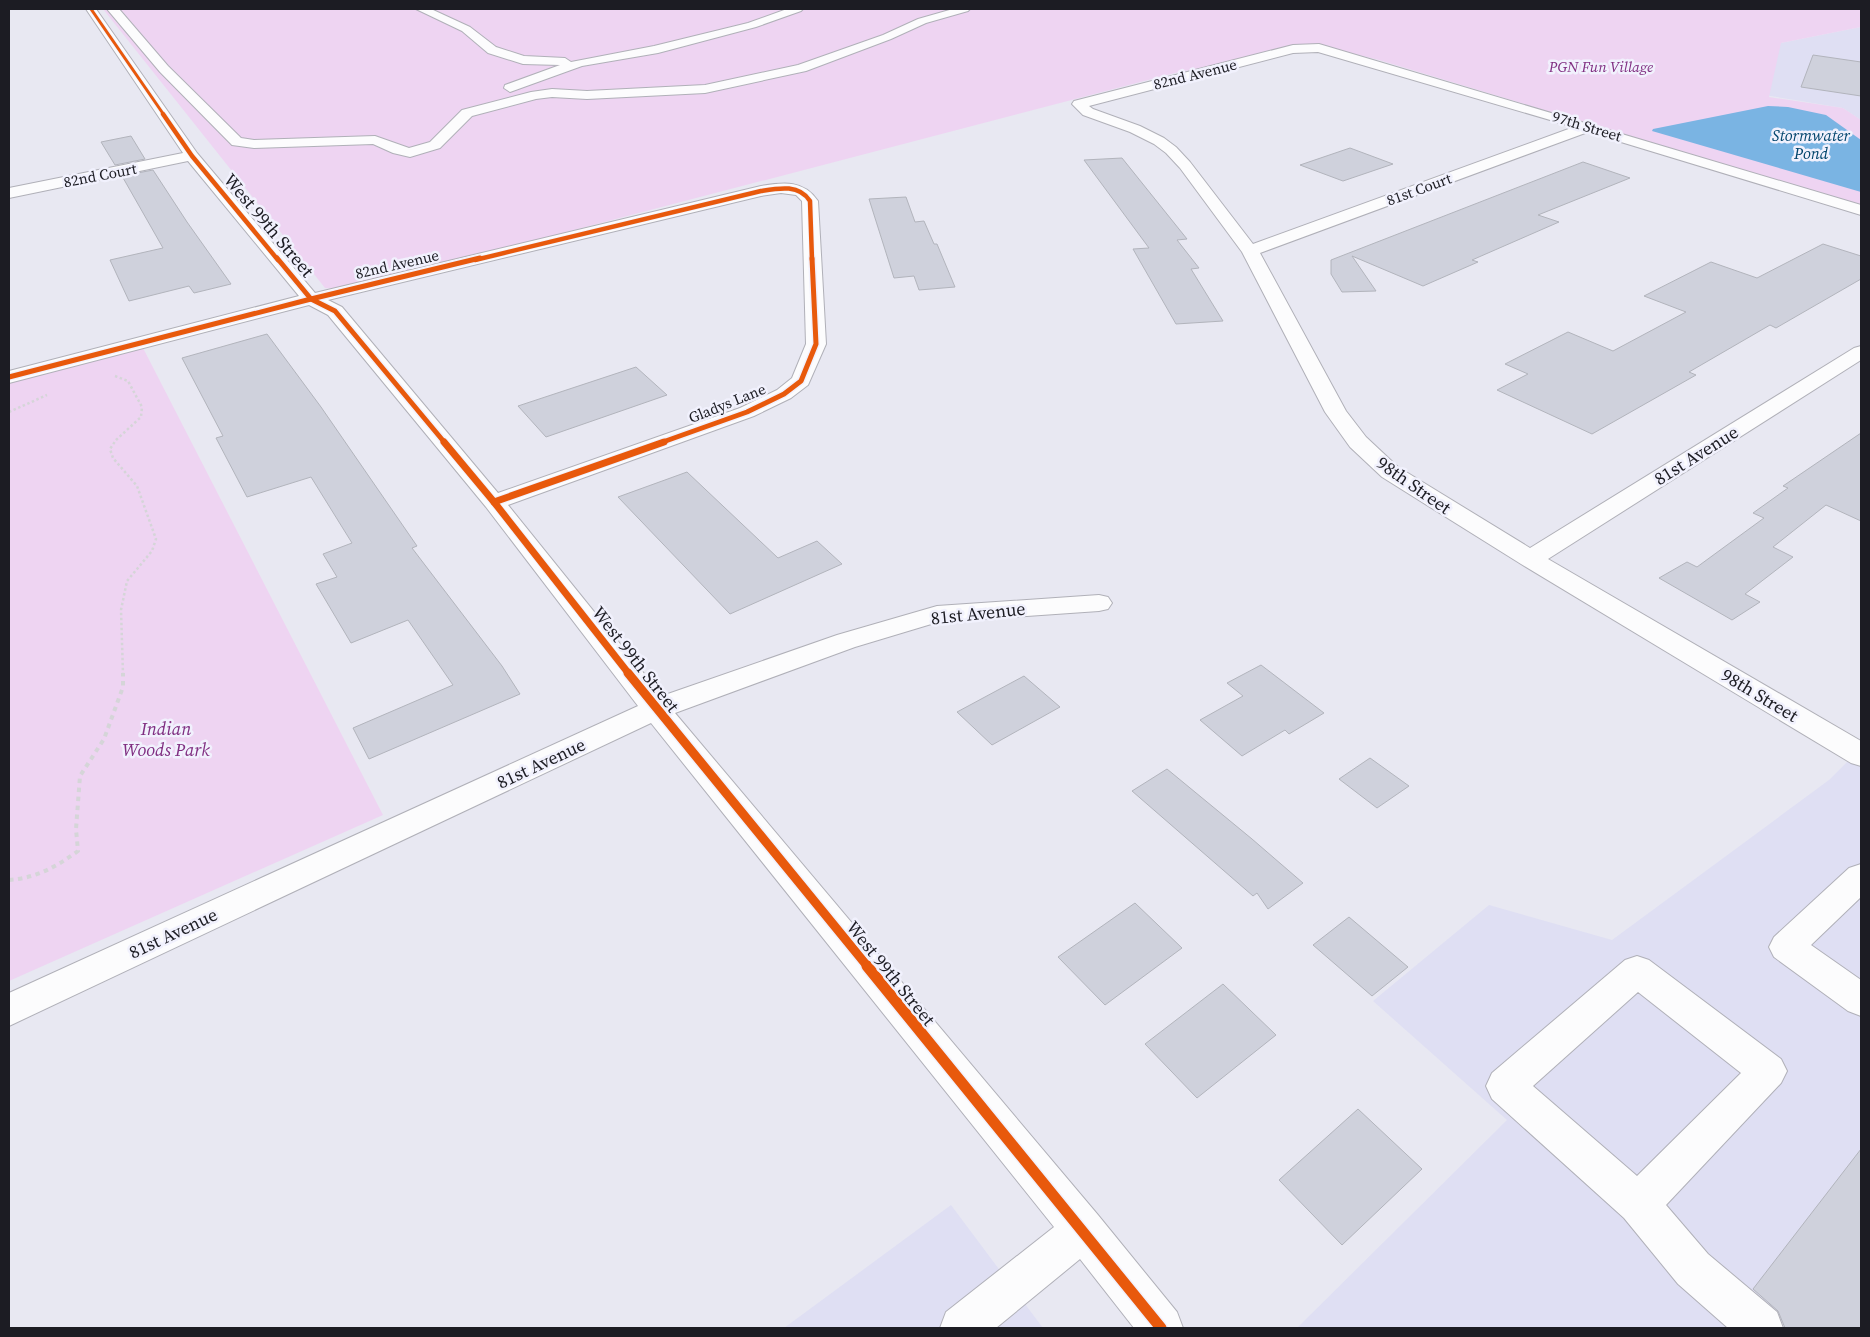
<svg xmlns="http://www.w3.org/2000/svg" width="1870" height="1337" viewBox="0 0 1870 1337" font-family="'Source Serif 4',serif">
<style>
.built{fill:#dfdff3}
.green{fill:#eed4f2}
.water{fill:#7ab4e3}
.building{fill:#cfd1dc;stroke:#b2b4bc}
.lines{fill:none;stroke-linecap:round;stroke-linejoin:round}
.minor-casing{stroke:#b0b0b8;stroke-width:2}
.path-far1{stroke:#d5d5d8;stroke-width:2.5;stroke-dasharray:2.5 2.5;stroke-linecap:butt}
.path{stroke:#d5d5d8;stroke-width:4;stroke-dasharray:4.5 4.5;stroke-linecap:butt}
.minor{fill:#fcfcfd;fill-rule:evenodd}
.cycleway-far5-casing{stroke:#f1f1fd;stroke-width:4.5}
.cycleway-far4-casing{stroke:#f1f1fd;stroke-width:6}
.cycleway-far3-casing{stroke:#f1f1fd;stroke-width:8}
.cycleway-far2-casing{stroke:#f1f1fd;stroke-width:9}
.cycleway-far1-casing{stroke:#f1f1fd;stroke-width:12}
.cycleway-casing{stroke:#f1f1fd;stroke-width:14}
.cycleway-far5{stroke:#e8590c;stroke-width:3}
.cycleway-far4{stroke:#e8590c;stroke-width:4.5}
.cycleway-far3{stroke:#e8590c;stroke-width:5}
.cycleway-far2{stroke:#e8590c;stroke-width:7}
.cycleway-far1{stroke:#e8590c;stroke-width:9}
.cycleway{stroke:#e8590c;stroke-width:11}
.labels{text-anchor:middle;dominant-baseline:central;stroke-width:5;stroke-linejoin:round;paint-order:stroke}
.far-park-label{font-size:15px;font-style:italic;fill:#802f82;stroke:#f1f1fd}
.far-street-label{font-size:15px;fill:#1c1c23;stroke:#f1f1fd}
.far-water-label{font-size:16px;font-style:italic;fill:#00446c;stroke:#f1f1fd}
.street-label{font-size:18px;fill:#1c1c23;stroke:#f1f1fd}
.park-label{font-size:18px;font-style:italic;fill:#802f82;stroke:#f1f1fd}
</style>
<rect width="100%" height="100%" fill="#e8e8f2"/>
<g class="built">
<polygon points="1861,27 1861,120 1843,108 1759,94 1781,43"/>
<polygon points="1861,748 1861,1328 1297,1328 1507,1120 1373,1001 1489,905 1612,940 1829,780"/>
<polygon points="951,1205 1043,1328 784,1328"/>
</g>
<g class="green">
<polygon points="103,9 1861,9 1861,27 1781,43 1769,97 1843,108 1861,120 1861,206 1379,60 1326,47 1229,62 1175,73 375,282 335,289 325,288"/>
<polygon points="142,346 383,815 9,981 9,381"/>
</g>
<polygon class="water" points="1768,106 1788,107 1826,115 1861,140 1861,192 1652,131 1653,129"/>
<g class="building">
<polygon points="1813,55 1861,62 1861,96 1801,87"/>
<polygon points="131,136 145,159 115,165 101,142"/>
<polygon points="1350,148 1393,164 1343,181 1300,165"/>
<polygon points="1122,158 1187,239 1177,240 1199,268 1191,269 1223,321 1176,324 1133,249 1149,248 1084,160"/>
<polygon points="1583,162 1630,178 1538,215 1559,222 1472,260 1478,262 1423,286 1352,256 1376,291 1342,292 1331,274 1331,260"/>
<polygon points="153,170 187,222 231,284 194,293 189,286 129,301 110,260 163,248 122,176"/>
<polygon points="906,197 915,222 924,221 934,244 937,244 955,287 919,290 914,276 894,278 869,199"/>
<polygon points="1823,244 1861,256 1861,279 1776,328 1770,325 1689,372 1696,375 1592,434 1497,390 1528,374 1505,364 1568,332 1613,351 1686,312 1644,296 1711,262 1757,278"/>
<polygon points="267,334 321,407 417,546 412,548 502,666 520,694 369,759 353,728 453,685 408,620 351,643 316,584 337,577 323,554 352,543 311,477 247,497 216,438 223,436 182,358"/>
<polygon points="636,367 667,395 546,437 518,406"/>
<polygon points="1861,433 1861,521 1826,505 1773,547 1793,557 1745,594 1760,602 1732,620 1659,578 1687,562 1697,567 1764,518 1753,513 1788,488 1783,486"/>
<polygon points="687,472 778,558 817,541 842,564 730,614 618,497"/>
<polygon points="1261,665 1324,713 1289,734 1285,730 1242,756 1200,720 1243,696 1227,683"/>
<polygon points="1024,676 1060,707 992,745 957,712"/>
<polygon points="1370,758 1409,786 1377,808 1339,779"/>
<polygon points="1167,769 1252,839 1303,883 1268,909 1257,893 1253,896 1132,791"/>
<polygon points="1135,903 1182,948 1105,1005 1058,957"/>
<polygon points="1349,917 1408,967 1372,996 1313,945"/>
<polygon points="1223,984 1276,1035 1197,1098 1145,1044"/>
<polygon points="1358,1109 1422,1169 1342,1245 1279,1180"/>
<polygon points="1861,1149 1861,1328 1785,1328 1778,1311 1753,1289"/>
</g>
<g class="lines">
<g class="minor-casing">
<g id="minor">
<path d="M86,9h10l101,144 118,140 446,-107c23,-4 43,-6 57,15l8,143 -18,41 -17,13 -37,18 -246,89 154,191 175,-61 100,-29 162,-11 9,2 4,6 -4,6 -9,2 -161,11 -83,25 -180,66 423,502 79,97 6,16h-49l-54,-69 -84,69h-56l6,-16 108,-85 -403,-504 -642,303v-33l629,-287 -152,-199 -158,-192 -19,-10 -300,78v-12l290,-75 -111,-135 -179,37v-10l174,-35zM781,193l15,2 6,6 4,143 -14,34 -15,12 -37,18 -242,85 -156,-186 -14,-7 433,-104z"/>
<polygon points="107,9 119,9 168,66 241,138 254,140 375,136 409,148 430,142 462,110 531,92 552,89 587,91 705,85 798,65 883,35 918,19 953,9 970,9 968,11 926,23 891,39 806,71 705,93 587,99 552,97 536,99 472,116 440,148 410,157 393,153 373,144 254,148 232,145 160,72"/>
<polygon points="416,9 431,9 470,27 496,47 524,56 565,58 571,62 654,46 748,23 787,9 803,9 801,11 756,27 658,53 582,66 510,92 504,88 505,85 560,65 523,64 488,53 462,31"/>
<path d="M1319,44l542,161v10l-273,-83 -328,121 86,158 20,26 32,30 132,81 324,-200 7,-2v14l-313,199 313,182v25l-10,-3 -330,-199 -139,-87 -32,-30 -25,-35 -83,-160 -62,-84 -14,-15 -12,-9 -24,-12 -47,-17 -11,-11 2,-3 219,-56zM1318,52l256,75 -321,117 -63,-82 -14,-15 -12,-9 -24,-12 -47,-17 -4,-3 204,-53z"/>
<polygon points="1861,864 1861,897 1811,945 1861,980 1861,1016 1848,1011 1774,957 1769,947 1774,937 1849,868"/>
<path d="M1637,956l12,4 132,99 6,12 -6,12 -115,122 42,49 69,58 6,16h-55l-50,-44 -54,-66 -132,-119 -6,-13 6,-13 133,-113zM1638,992l103,81 -104,103 -104,-90z"/>
</g>
</g>
<g class="path-far1">
<polyline points="115,376 128,381 142,407 141,417 116,440 110,449 113,458 137,486 156,539 152,551 127,581 121,610 123,674"/>
<polyline points="9,412 47,395"/>
</g>
<path class="path" d="M9,880c27,-2 47,-13 69,-29l-2,-22 4,-53 24,-37 19,-52v-14"/>
<use href="#minor" class="minor"/>
<g class="cycleway-far5-casing">
<polyline id="cycleway-far5" points="91,9 164,115"/>
</g>
<g class="cycleway-far4-casing">
<g id="cycleway-far4">
<polyline points="163,114 192,156 278,260"/>
<path d="M475,260l286,-69c18,-3 38,-7 49,10l2,59"/>
</g>
</g>
<g class="cycleway-far3-casing">
<g id="cycleway-far3">
<polyline points="277,258 311,299 335,311 445,443"/>
<polyline points="9,377 311,299 480,258"/>
<polyline points="660,443 747,412 784,394 801,381 816,344 812,258"/>
</g>
</g>
<g class="cycleway-far2-casing">
<g id="cycleway-far2">
<polyline points="444,442 494,502 629,674"/>
<polyline points="494,502 664,442"/>
</g>
</g>
<g class="cycleway-far1-casing">
<polyline id="cycleway-far1" points="628,673 868,967"/>
</g>
<g class="cycleway-casing">
<polyline id="cycleway" points="867,966 1161,1328"/>
</g>
<use href="#cycleway-far5" class="cycleway-far5"/>
<use href="#cycleway-far4" class="cycleway-far4"/>
<use href="#cycleway-far3" class="cycleway-far3"/>
<use href="#cycleway-far2" class="cycleway-far2"/>
<use href="#cycleway-far1" class="cycleway-far1"/>
<use href="#cycleway" class="cycleway"/>
</g>
<g class="labels">
<g class="far-park-label">
<text x="1601" y="66">PGN Fun Village</text>
</g>
<g class="far-street-label">
<text transform="translate(1195 74) rotate(-14)">82nd Avenue</text>
<text transform="translate(1587 126) rotate(17)">97th Street</text>
<text transform="translate(100 175) rotate(-11)">82nd Court</text>
<text transform="translate(1419 189) rotate(-20)">81st Court</text>
<text transform="translate(397 264) rotate(-13)">82nd Avenue</text>
<text transform="translate(727 403) rotate(-22)">Gladys Lane</text>
</g>
<g class="far-water-label">
<text x="1811" y="135">Stormwater<tspan x="1811" dy="18">Pond</tspan></text>
</g>
<g class="street-label">
<text transform="translate(269 225) rotate(50)">West 99th Street</text>
<text transform="translate(1696 455) rotate(-32)">81st Avenue</text>
<text transform="translate(1414 485) rotate(35)">98th Street</text>
<text transform="translate(978 613) rotate(-6)">81st Avenue</text>
<text transform="translate(636 659) rotate(52)">West 99th Street</text>
<text transform="translate(1760 695) rotate(31)">98th Street</text>
<text transform="translate(541 763) rotate(-25)">81st Avenue</text>
<text transform="translate(173 933) rotate(-25)">81st Avenue</text>
<text transform="translate(891 973) rotate(51)">West 99th Street</text>
</g>
<g class="park-label">
<text x="166" y="728">Indian<tspan x="166" dy="21">Woods Park</tspan></text>
</g>
</g>
<rect width="1870" height="1337" fill="none" stroke="#1c1c23" stroke-width="20"/>
</svg>
